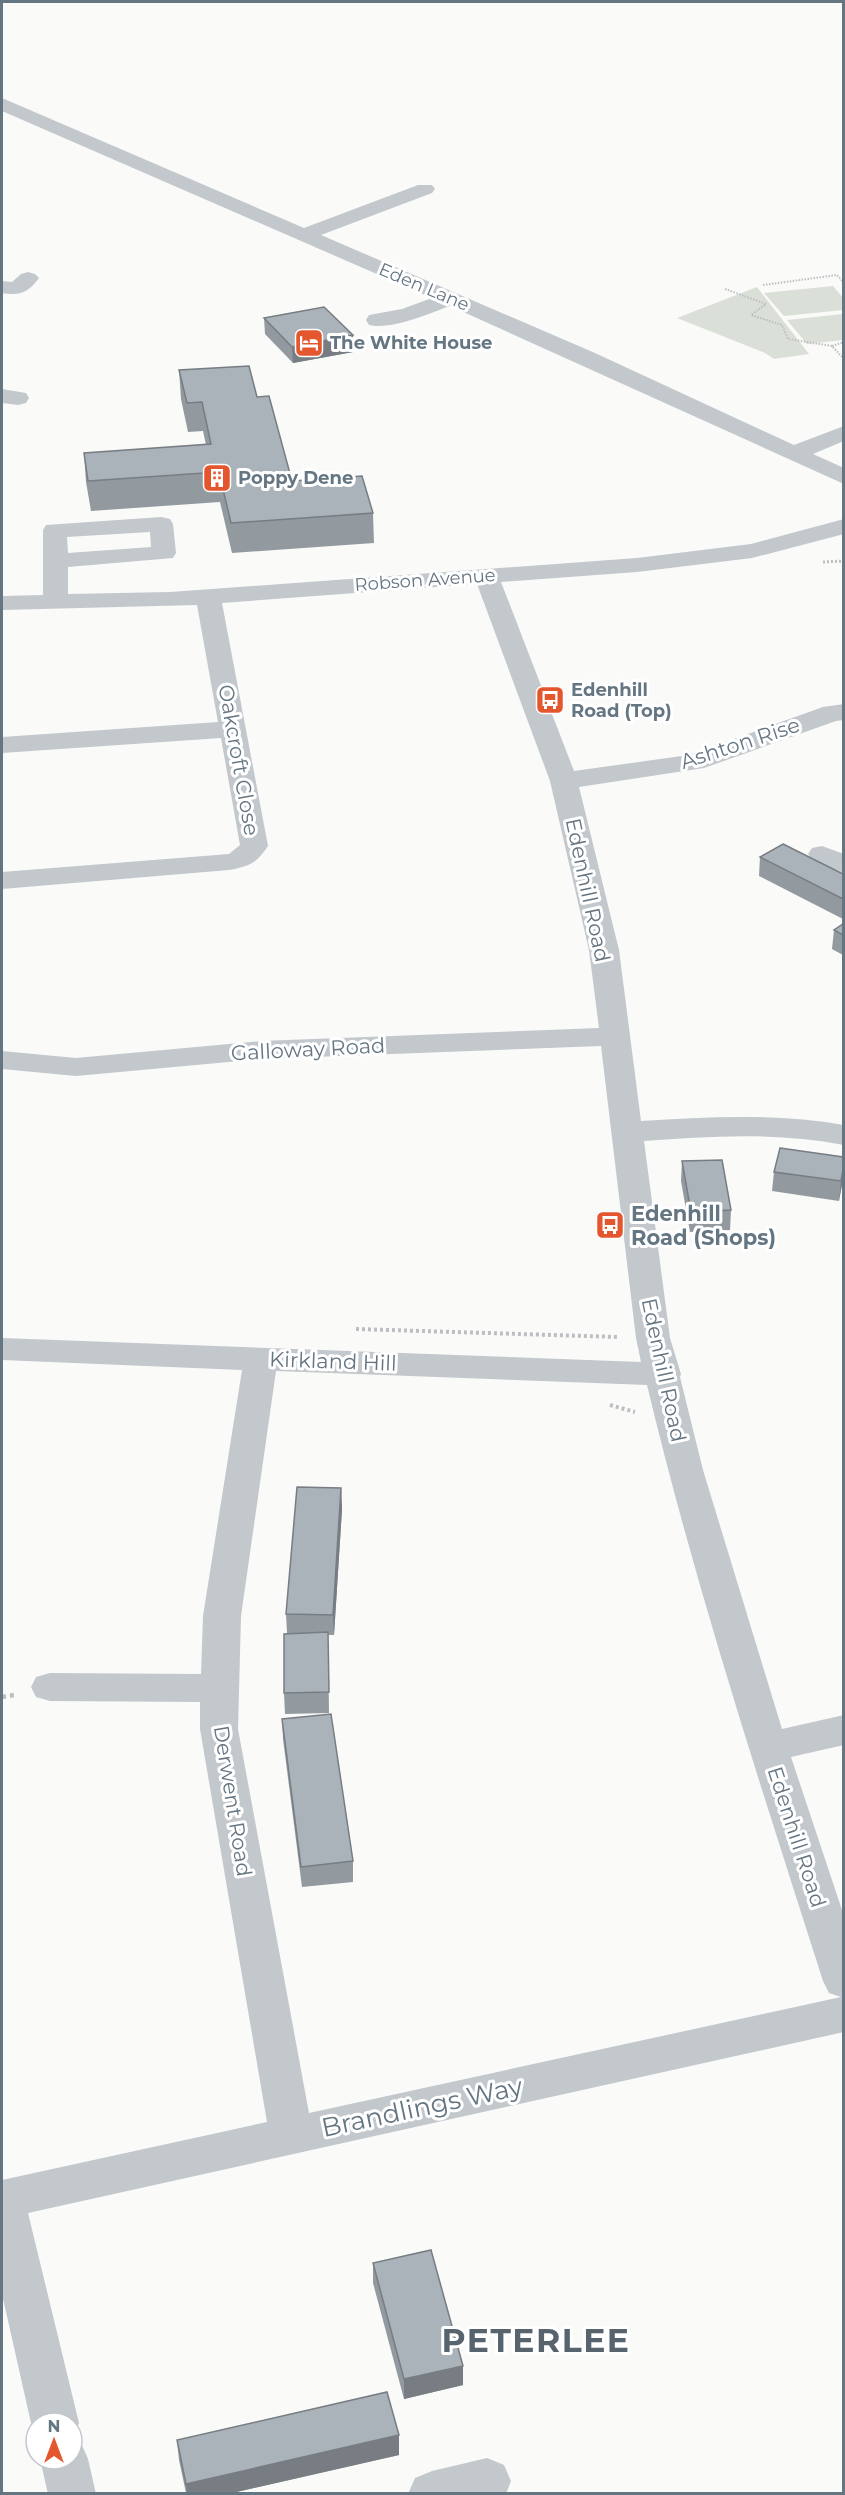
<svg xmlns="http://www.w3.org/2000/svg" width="845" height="2495" viewBox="0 0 845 2495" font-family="Montserrat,sans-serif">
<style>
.green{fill:#dadfd7}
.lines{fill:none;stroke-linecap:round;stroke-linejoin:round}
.path-far3{stroke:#bbbfc2;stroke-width:2;stroke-dasharray:1.5 1.5;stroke-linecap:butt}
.path-far2{stroke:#bbbfc2;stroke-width:3;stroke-dasharray:2 2;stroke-linecap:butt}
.path-far1{stroke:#bbbfc2;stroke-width:4;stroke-dasharray:3 3;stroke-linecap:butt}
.path{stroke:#bbbfc2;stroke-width:4.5;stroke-dasharray:4 4;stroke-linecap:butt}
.minor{fill:#c3c8cc;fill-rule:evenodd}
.wall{fill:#929a9f}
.shaded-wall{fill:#777d82}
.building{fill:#aab3b9;stroke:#777d82;stroke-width:1.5}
.labels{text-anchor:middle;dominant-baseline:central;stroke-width:6;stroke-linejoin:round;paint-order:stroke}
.far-street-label{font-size:18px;fill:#657683;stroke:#fff}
.far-poi-label{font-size:18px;font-weight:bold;fill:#657683;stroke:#fff;text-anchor:start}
.street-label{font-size:21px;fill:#657683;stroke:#fff}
.poi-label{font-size:21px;font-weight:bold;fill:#657683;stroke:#fff;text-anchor:start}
.near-street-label{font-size:26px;fill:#657683;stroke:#fff}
.near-district-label{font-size:33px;font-weight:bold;letter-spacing:1.5px;fill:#57646e;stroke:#fff}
</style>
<rect width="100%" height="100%" fill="#fafaf8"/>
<g class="green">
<polygon points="833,286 843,298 843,310 784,316 764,293"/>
<polygon points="757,287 809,354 774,359 765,353 677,318"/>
<polygon points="843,314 843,340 807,344 787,320"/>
</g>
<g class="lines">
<g class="path-far3">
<polyline points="763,285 837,275 844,283"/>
<polyline points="725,289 766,304 751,315 782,325 788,339 832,346 844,359"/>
<polyline points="832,346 844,342"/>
</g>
<polyline class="path-far2" points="823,562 844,561"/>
<g class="path-far1">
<polyline points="356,1329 618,1337"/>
<polyline points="610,1405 635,1412"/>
</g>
<polyline class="path" points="2,1697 14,1695"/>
<g class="minor">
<path d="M2,98l302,130 114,-43h14l3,4 -3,4 -111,42 274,118 199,92 50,-19v15l-31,13 31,14v16l-394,-178c-22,8 -58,24 -81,19l-3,-5 3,-5 33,-6 30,-11 -430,-187z"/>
<path d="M28,272l7,2 4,4c-11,15 -20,18 -37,15v-12l10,1 9,-8z"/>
<polygon points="2,389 26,393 29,398 26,403 18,405 2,403"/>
<path d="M161,517l9,2 3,5 3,29 -3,5 -105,9v27l102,-2 467,-34 114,-14 93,-25v15l-92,24 -115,14 -136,10 73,189 115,-16 134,-48 21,-3v16l-8,1 -132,47 -125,19 40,163 22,171c68,-4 135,-8 203,4v20c-67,-13 -133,-9 -200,-4l26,197 11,36 -1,3 23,93 79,259 62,-14v30l-53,12 53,159v116l-816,181 51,210 -7,15v-15h-36v11l-5,-11 -29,-129v-114l265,-58 -67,-393v-27l-150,-1 -14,-4 -5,-10 5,-10 14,-4 151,1 2,-58 39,-246 -240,-10v-22l639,24 -5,-24 -35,-292 -340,13 -185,17 -74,-7v-18l74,7 185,-17 338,-13 -10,-78 -39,-169 -73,-197 -255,19 46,243c-12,18 -19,20 -39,24l-227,19v-17l227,-18 11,-9 -19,-107 -219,15v-16l216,-15 -21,-117 -195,5v-14l41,-1v-65l3,-5zM150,532l1,15 -83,6 -1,-16zM276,1371l371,14c48,201 113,399 176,596l6,12 12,4 -532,116 -71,-384 3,-113z"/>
<polygon points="822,846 844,854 844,873 812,860 808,854 812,848"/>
<polygon points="72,2440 81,2443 88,2459 96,2494 48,2494 40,2459 72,2459"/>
<polygon points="487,2458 504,2465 511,2481 506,2494 408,2494 415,2478 432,2471"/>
</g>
</g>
<g class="wall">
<polygon points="264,318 353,335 353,352 293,363 265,334"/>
<polygon points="179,370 257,397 292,481 373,513 374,543 232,553 220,502 91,511 86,482 84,453 206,445 203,431 188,432 181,399"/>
<polygon points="760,857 843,874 843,919 759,876"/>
<polygon points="843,924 843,955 832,949 834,930"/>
<polygon points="682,1161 731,1210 730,1230 690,1232 681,1181"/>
<polygon points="774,1172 843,1179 839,1201 772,1191"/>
<polygon points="341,1488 342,1509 334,1635 328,1635 329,1713 285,1714 284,1693 287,1633 286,1614"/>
<polygon points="282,1719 353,1861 353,1882 302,1887 283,1739"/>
<polygon points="373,2263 463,2385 404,2399 373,2283"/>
<polygon points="399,2435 399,2455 232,2493 186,2493 179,2460 177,2440"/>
</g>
<g class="shaded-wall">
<polygon points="353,335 353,352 293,363 292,347"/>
<polygon points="843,1169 843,1179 839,1201 841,1181"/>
<polygon points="341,1488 342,1509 334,1635 333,1615"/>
<polygon points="463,2366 463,2385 404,2399 404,2379"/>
<polygon points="399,2435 399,2455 232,2493 187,2493 186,2484"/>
</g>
<g class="building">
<polygon points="324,307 353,335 292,347 264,318"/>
<polygon points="249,366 257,397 269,396 292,481 362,476 373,513 231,523 219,472 88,481 84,453 211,444 202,402 187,403 179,370"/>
<polygon points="783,844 843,874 843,899 760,857"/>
<polygon points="843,924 843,935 834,930"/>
<polygon points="780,1148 843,1157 843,1169 841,1181 774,1172"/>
<polygon points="722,1160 731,1210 691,1212 682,1161"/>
<polygon points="297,1487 341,1488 333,1615 286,1614"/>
<polygon points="328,1632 329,1692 284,1693 284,1634"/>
<polygon points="331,1714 353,1861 301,1867 282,1719"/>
<polygon points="431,2250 463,2366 404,2379 373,2263"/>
<polygon points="387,2392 399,2435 186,2484 177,2440"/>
</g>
<defs>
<g id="hotel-square" transform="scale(1.5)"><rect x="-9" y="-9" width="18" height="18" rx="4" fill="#e4572e" stroke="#fff"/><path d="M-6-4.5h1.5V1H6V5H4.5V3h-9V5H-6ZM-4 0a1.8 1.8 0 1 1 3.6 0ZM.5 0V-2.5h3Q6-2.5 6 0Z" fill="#fff"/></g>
<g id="building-square" transform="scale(1.5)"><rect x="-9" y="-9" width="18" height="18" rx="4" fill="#e4572e" stroke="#fff"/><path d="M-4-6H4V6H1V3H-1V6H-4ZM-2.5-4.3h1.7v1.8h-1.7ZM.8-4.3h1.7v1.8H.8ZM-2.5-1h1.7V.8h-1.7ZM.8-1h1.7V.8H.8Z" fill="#fff"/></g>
<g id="bus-square" transform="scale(1.5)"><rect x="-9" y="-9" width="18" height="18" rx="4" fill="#e4572e" stroke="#fff"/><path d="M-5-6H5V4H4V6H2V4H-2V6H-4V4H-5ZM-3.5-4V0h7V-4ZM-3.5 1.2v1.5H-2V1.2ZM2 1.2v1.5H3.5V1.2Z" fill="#fff"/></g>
</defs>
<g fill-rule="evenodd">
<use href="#hotel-square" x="309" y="343"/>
<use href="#building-square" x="217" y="478"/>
<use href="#bus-square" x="550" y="700"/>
<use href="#bus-square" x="610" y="1225"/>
</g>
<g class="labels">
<g class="far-street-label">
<text transform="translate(424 287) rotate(23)">Eden Lane</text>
<text transform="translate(425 580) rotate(-4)">Robson Avenue</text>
</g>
<g class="far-poi-label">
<text x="330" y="343">The White House</text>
<text x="238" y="478">Poppy Dene</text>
<text x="571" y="690">Edenhill<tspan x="571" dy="21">Road (Top)</tspan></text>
</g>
<g class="street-label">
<text transform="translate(740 743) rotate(-18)">Ashton Rise</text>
<text transform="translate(239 760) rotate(80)">Oakcroft Close</text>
<text transform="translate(588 890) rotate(78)">Edenhill Road</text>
<text transform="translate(308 1049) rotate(-3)">Galloway Road</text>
<text transform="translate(333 1361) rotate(2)">Kirkland Hill</text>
<text transform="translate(664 1370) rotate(78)">Edenhill Road</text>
<text transform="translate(233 1801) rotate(81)">Derwent Road</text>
<text transform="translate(797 1837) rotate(72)">Edenhill Road</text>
</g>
<g class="poi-label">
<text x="631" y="1213">Edenhill<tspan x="631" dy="24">Road (Shops)</tspan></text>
</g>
<g class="near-street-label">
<text transform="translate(422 2107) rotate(-12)">Brandlings Way</text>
</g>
<g class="near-district-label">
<text x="536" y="2340">PETERLEE</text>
</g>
</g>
<rect width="845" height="2495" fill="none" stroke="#657683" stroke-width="6"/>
<g transform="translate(54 2441)"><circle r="28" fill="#ffffff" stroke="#c1c8cd" stroke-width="1.5"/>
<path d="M0-4.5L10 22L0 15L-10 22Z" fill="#e4572e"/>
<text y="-9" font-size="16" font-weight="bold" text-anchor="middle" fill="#657683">N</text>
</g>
</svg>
